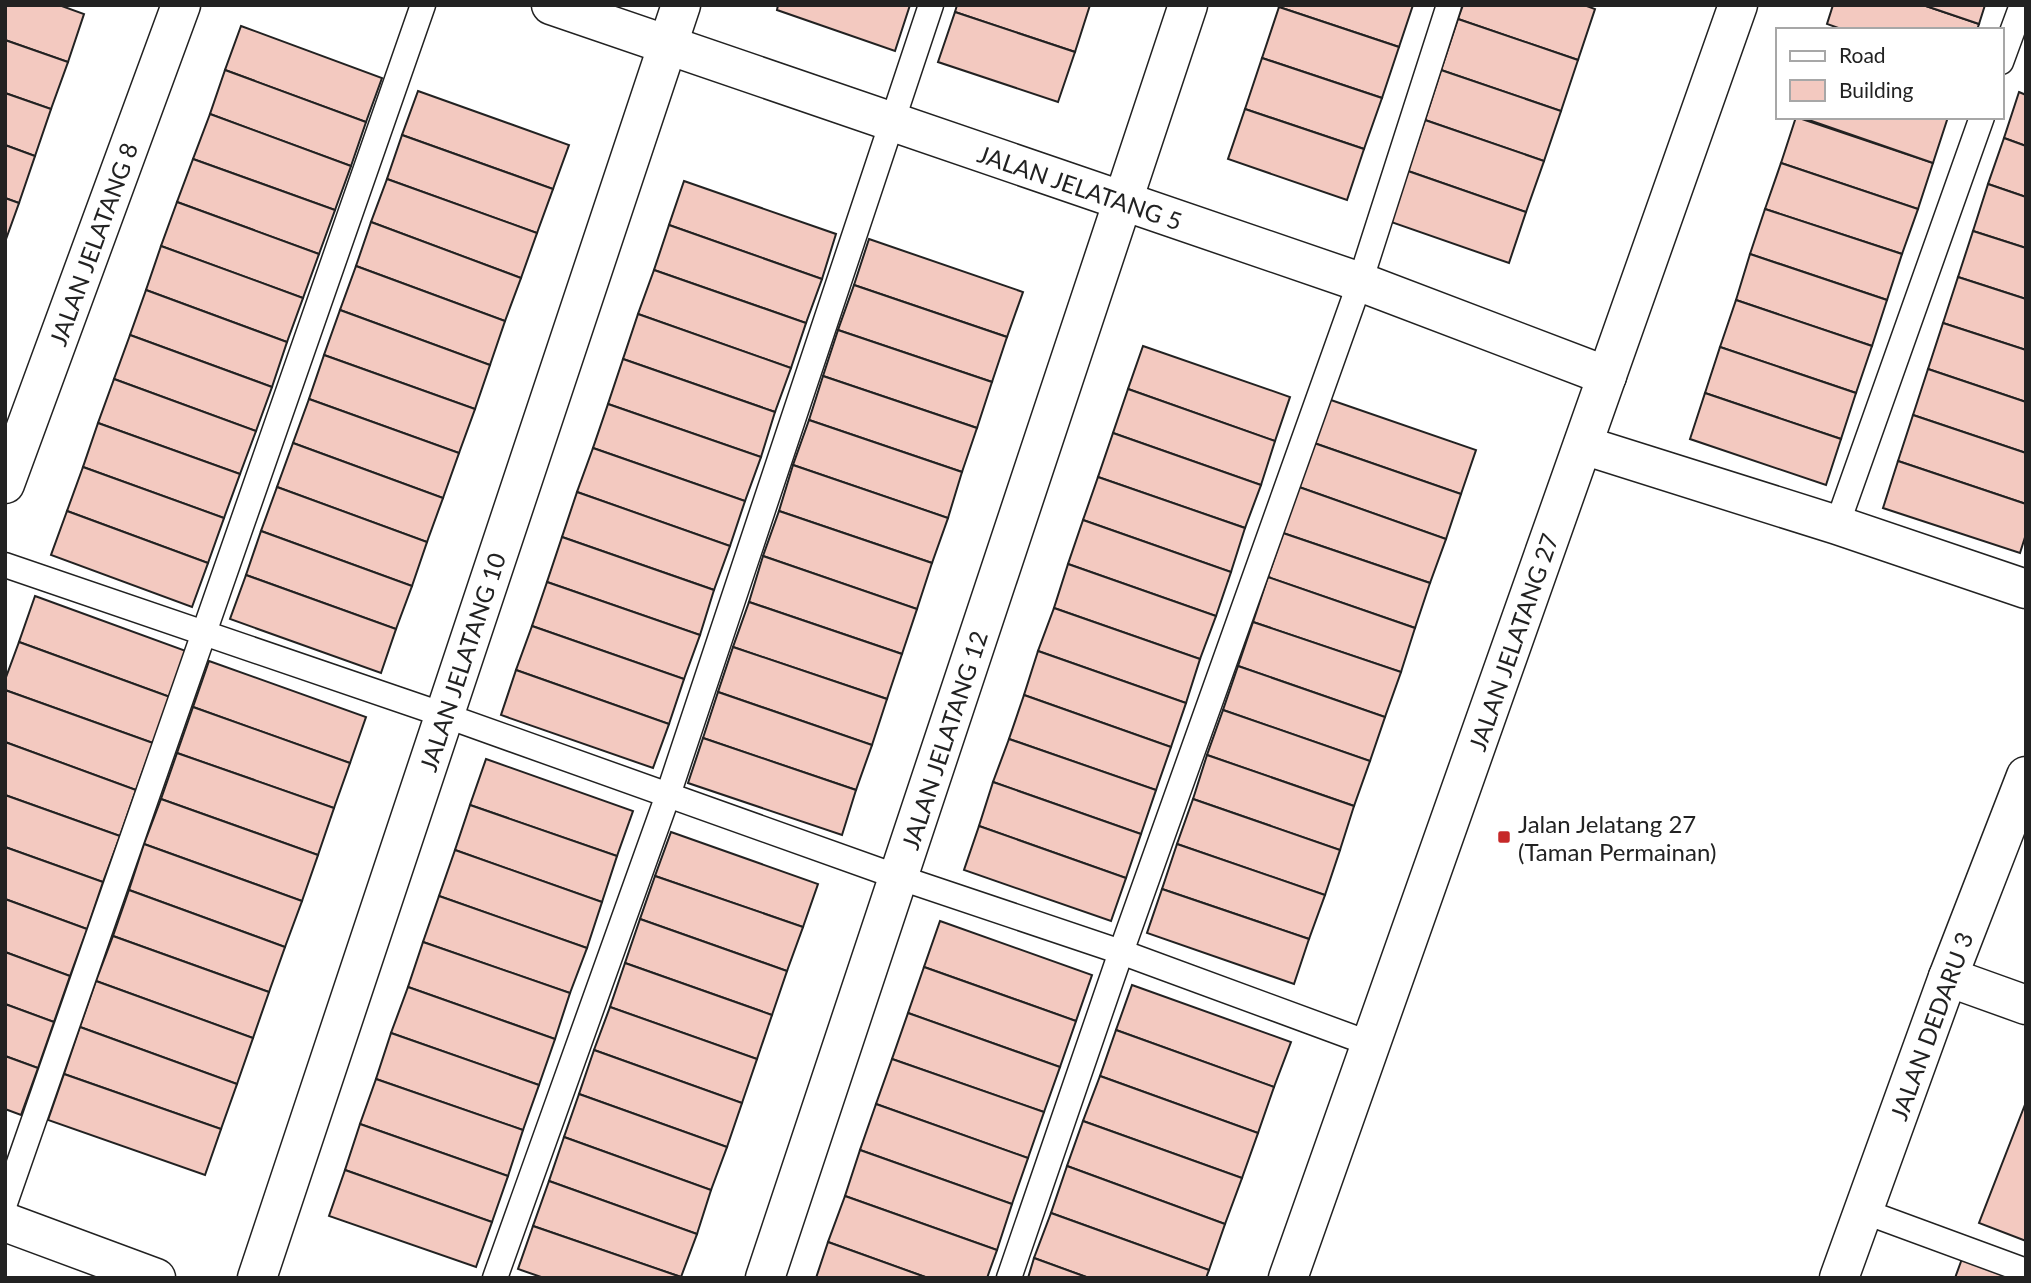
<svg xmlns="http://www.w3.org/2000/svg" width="2031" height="1283" viewBox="0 0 2031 1283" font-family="Lato,sans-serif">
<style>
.building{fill:#f3c9c0;stroke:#222;stroke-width:2}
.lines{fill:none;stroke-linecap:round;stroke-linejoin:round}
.service-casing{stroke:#222;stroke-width:27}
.minor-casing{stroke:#222;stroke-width:41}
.service{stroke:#fff;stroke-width:24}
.minor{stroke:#fff;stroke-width:38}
.poi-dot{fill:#c62828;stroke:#fff;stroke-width:2.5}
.labels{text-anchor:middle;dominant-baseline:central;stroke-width:5;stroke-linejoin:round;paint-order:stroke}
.street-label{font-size:24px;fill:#222;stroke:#fff}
.poi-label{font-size:24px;fill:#222;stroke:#fff;text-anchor:start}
</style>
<rect width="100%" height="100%" fill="#fff"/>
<g class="building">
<polygon points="5,5 59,5 84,14 68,62 5,40"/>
<polygon points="778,5 910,5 895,51 777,10"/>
<polygon points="957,5 1090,5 1075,52 955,12"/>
<polygon points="1280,5 1413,5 1399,47 1279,7"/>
<polygon points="1463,5 1584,5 1595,9 1578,60 1458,19"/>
<polygon points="1833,5 1923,5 1979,24 1977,30 1844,30 1827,24"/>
<polygon points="1923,5 1985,5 1979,24"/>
<polygon points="1279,7 1399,47 1382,98 1262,58"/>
<polygon points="955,12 1075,52 1058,102 938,62"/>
<polygon points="1458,19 1578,60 1561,111 1441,70"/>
<polygon points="241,26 382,78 366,122 225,70"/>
<polygon points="5,40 68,62 51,109 5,93"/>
<polygon points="1262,58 1382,98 1364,149 1245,109"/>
<polygon points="225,70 366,122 351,166 210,114"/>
<polygon points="1441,70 1561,111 1544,161 1425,120"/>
<polygon points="418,91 569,145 553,189 402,135"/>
<polygon points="2019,92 2026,95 2026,146 2004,138"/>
<polygon points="5,93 51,109 35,156 5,145"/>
<polygon points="1245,109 1364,149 1347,200 1228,159"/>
<polygon points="210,114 351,166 335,210 193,159"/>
<polygon points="1796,117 1933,163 1918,209 1781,163"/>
<polygon points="1800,117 1948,117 1933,163"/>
<polygon points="1425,120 1544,161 1526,212 1408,171"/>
<polygon points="402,135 553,189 537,233 387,179"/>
<polygon points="2004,138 2026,146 2026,197 1988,184"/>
<polygon points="5,145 35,156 19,203 5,198"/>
<polygon points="193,159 335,210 319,254 177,202"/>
<polygon points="1781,163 1918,209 1902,254 1765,209"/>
<polygon points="1408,171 1526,212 1509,263 1391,222"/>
<polygon points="387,179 537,233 521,278 371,222"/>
<polygon points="684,181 836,234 822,279 669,225"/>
<polygon points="1988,184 2026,197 2026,248 1973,231"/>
<polygon points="5,198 19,203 5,242"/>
<polygon points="177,202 319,254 303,298 161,246"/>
<polygon points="1765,209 1902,254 1887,300 1750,254"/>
<polygon points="371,222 521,278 505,321 356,266"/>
<polygon points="669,225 822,279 806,323 654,270"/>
<polygon points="1973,231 2026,248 2026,299 1958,277"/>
<polygon points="869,239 1023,292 1007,337 854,285"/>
<polygon points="161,246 303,298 287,342 146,290"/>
<polygon points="1750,254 1887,300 1872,346 1736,300"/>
<polygon points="356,266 505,321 490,365 340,310"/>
<polygon points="654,270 806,323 791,368 638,314"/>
<polygon points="1958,277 2026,299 2026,350 1943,323"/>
<polygon points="854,285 1007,337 992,382 838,330"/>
<polygon points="146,290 287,342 272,387 130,335"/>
<polygon points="1736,300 1872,346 1856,393 1720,347"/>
<polygon points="340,310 490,365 475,409 324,355"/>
<polygon points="638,314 791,368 775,412 623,359"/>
<polygon points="1943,323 2026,350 2026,402 1928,369"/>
<polygon points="838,330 992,382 977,428 823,376"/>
<polygon points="130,335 272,387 256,431 114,379"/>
<polygon points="1143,346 1290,397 1275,441 1128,389"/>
<polygon points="1720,347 1856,393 1841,439 1705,393"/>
<polygon points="324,355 475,409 459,453 309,399"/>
<polygon points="623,359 775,412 761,457 608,404"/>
<polygon points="1928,369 2026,402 2026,453 1913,415"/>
<polygon points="823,376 977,428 962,472 809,420"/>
<polygon points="114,379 256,431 240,474 98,423"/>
<polygon points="1128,389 1275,441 1261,485 1113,433"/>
<polygon points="1705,393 1841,439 1826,485 1690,439"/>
<polygon points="309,399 459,453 443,498 293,443"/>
<polygon points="1328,399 1476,450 1461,494 1314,443"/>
<polygon points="608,404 761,457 745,501 593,448"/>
<polygon points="1913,415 2026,453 2026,504 1898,461"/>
<polygon points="809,420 962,472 948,518 793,465"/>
<polygon points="98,423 240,474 224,518 83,467"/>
<polygon points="1113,433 1261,485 1245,528 1098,477"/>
<polygon points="293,443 443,498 427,542 277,487"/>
<polygon points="1314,443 1461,494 1446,539 1299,487"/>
<polygon points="593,448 745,501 730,546 577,492"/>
<polygon points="1898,461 2026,504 2026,534 2020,553 1883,508"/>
<polygon points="793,465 948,518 932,563 779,511"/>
<polygon points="83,467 224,518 208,563 67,511"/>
<polygon points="1098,477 1245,528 1231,572 1083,520"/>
<polygon points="277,487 427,542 412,586 261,531"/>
<polygon points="1299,487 1446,539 1430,583 1283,533"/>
<polygon points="577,492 730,546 714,590 562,537"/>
<polygon points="67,511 208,563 192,607 51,555"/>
<polygon points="779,511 932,563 917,609 763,556"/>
<polygon points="1083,520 1231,572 1216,616 1068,564"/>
<polygon points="261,531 412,586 396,629 246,575"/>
<polygon points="1283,533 1430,583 1415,628 1268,577"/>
<polygon points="562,537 714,590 700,635 547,582"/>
<polygon points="763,556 917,609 902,654 749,602"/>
<polygon points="1068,564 1216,616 1200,659 1054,608"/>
<polygon points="246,575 396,629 381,673 230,619"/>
<polygon points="1268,577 1415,628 1401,672 1253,622"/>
<polygon points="547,582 700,635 684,679 532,626"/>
<polygon points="35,596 186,651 170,697 19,642"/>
<polygon points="749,602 902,654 887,699 733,647"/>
<polygon points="1054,608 1200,659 1186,703 1038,651"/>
<polygon points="1253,622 1401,672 1385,717 1238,666"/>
<polygon points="532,626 684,679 669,724 516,670"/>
<polygon points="19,642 170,697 153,743 5,690 5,680"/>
<polygon points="733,647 887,699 872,745 718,692"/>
<polygon points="1038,651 1186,703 1171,747 1024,695"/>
<polygon points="209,661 366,717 350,763 193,707"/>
<polygon points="1238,666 1385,717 1370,761 1223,710"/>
<polygon points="516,670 669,724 653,768 501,715"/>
<polygon points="5,690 153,743 136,790 5,742"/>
<polygon points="718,692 872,745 856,790 703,738"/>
<polygon points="1024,695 1171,747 1156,790 1009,739"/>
<polygon points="193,707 350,763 334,808 177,753"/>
<polygon points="1223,710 1370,761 1354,806 1207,755"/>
<polygon points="703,738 856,790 842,835 688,783"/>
<polygon points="1009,739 1156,790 1141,834 993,782"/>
<polygon points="5,742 136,790 120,836 5,795"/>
<polygon points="177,753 334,808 318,855 161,799"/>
<polygon points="1207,755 1354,806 1340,850 1193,799"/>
<polygon points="486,759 633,811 617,856 470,805"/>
<polygon points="993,782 1141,834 1126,878 979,826"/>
<polygon points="5,795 120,836 103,882 5,847"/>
<polygon points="161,799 318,855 302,901 144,844"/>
<polygon points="1193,799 1340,850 1325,895 1177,844"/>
<polygon points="470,805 617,856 602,902 455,850"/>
<polygon points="979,826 1126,878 1111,921 964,870"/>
<polygon points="671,832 818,884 803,927 655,876"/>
<polygon points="144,844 302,901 285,947 129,890"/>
<polygon points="1177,844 1325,895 1309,939 1162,889"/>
<polygon points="5,847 103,882 87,929 5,899"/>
<polygon points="455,850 602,902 587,948 439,896"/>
<polygon points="655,876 803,927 787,971 640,919"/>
<polygon points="1162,889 1309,939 1294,984 1147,933"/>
<polygon points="129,890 285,947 269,992 113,936"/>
<polygon points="439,896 587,948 570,993 423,942"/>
<polygon points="5,899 87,929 70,976 5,952"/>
<polygon points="640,919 787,971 772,1015 625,963"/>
<polygon points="940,921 1092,975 1076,1021 924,967"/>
<polygon points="113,936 269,992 253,1038 96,981"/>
<polygon points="423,942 570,993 555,1039 408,987"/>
<polygon points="5,952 70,976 54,1022 5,1004"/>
<polygon points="625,963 772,1015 757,1059 610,1007"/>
<polygon points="924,967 1076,1021 1060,1067 908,1013"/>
<polygon points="96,981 253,1038 237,1084 80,1027"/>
<polygon points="1132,985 1291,1042 1274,1087 1116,1030"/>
<polygon points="408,987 555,1039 539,1085 391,1033"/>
<polygon points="5,1004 54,1022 38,1068 5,1056"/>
<polygon points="610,1007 757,1059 742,1103 594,1050"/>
<polygon points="908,1013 1060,1067 1044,1112 892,1059"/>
<polygon points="80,1027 237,1084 221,1129 64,1074"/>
<polygon points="1116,1030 1274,1087 1258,1133 1100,1076"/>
<polygon points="391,1033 539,1085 523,1130 376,1079"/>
<polygon points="594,1050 742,1103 727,1147 579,1094"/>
<polygon points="5,1056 38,1068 21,1115 5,1109"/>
<polygon points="892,1059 1044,1112 1028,1158 876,1104"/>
<polygon points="64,1074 221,1129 205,1175 48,1120"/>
<polygon points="1100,1076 1258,1133 1242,1178 1083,1121"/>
<polygon points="376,1079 523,1130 508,1176 360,1124"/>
<polygon points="579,1094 727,1147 711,1190 564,1137"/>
<polygon points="2026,1102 2026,1241 1979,1223"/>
<polygon points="876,1104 1028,1158 1012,1204 860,1150"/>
<polygon points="1083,1121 1242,1178 1225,1224 1067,1166"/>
<polygon points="360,1124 508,1176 492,1222 345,1170"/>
<polygon points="564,1137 711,1190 697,1234 549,1181"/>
<polygon points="860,1150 1012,1204 997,1250 845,1196"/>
<polygon points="1067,1166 1225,1224 1209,1270 1051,1213"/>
<polygon points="345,1170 492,1222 476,1267 329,1216"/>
<polygon points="549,1181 697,1234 681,1277 533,1226"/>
<polygon points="845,1196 997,1250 987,1278 928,1278 828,1242"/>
<polygon points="1051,1213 1209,1270 1206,1278 1089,1278 1034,1258"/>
<polygon points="533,1226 681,1277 680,1278 544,1278 518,1269"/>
<polygon points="828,1242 928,1278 816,1278"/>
<polygon points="1963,1256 2012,1278 1955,1278"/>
<polygon points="1034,1258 1089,1278 1028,1278"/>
</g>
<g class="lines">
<g class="service-casing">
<g id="service">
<polyline points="2001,62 2022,5"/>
<polyline points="1837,525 1982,117"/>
<polyline points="5,565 444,715 898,877 1121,952 1371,1044"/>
<polyline points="5,1203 423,5"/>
<polyline points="1863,1211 2026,1271"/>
<polyline points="495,1278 668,795 931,5"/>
<polyline points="1009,1278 1121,952 1360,282 1449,5"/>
</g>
</g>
<g class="minor-casing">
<g id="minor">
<polyline points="551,5 1360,282 1607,376"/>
<polyline points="1583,445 1837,525 2026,589"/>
<polyline points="5,484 181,5"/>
<polyline points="1948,977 2026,1005"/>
<polyline points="5,1222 156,1278"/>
<polyline points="257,1278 681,5"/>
<polyline points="765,1278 1188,5"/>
<polyline points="1288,1278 1738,5"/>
<polyline points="1839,1278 1948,977 2026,776"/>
</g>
</g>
<use href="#service" class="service"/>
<use href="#minor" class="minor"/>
</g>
<rect class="poi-dot" x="1497" y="830" width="14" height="14" rx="3.5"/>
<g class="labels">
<g class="street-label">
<text transform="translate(1080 187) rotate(19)">JALAN JELATANG 5</text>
<text transform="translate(93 244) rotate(-70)">JALAN JELATANG 8</text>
<text transform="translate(1513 642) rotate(-71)">JALAN JELATANG 27</text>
<text transform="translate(462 662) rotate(-72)">JALAN JELATANG 10</text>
<text transform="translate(944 740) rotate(-72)">JALAN JELATANG 12</text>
<text transform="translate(1931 1026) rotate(-70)">JALAN DEDARU 3</text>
</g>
<g class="poi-label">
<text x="1518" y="823">Jalan Jelatang 27<tspan x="1518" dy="28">(Taman Permainan)</tspan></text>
</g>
</g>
<rect width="2031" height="1283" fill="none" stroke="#222222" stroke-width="14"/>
<rect x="1776" y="28" width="228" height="91" fill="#ffffff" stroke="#a7a7a7" stroke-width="2"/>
<rect x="1790" y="51" width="35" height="10" fill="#ffffff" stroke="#a7a7a7" stroke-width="2"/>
<text x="1839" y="63" font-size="21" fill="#222222">Road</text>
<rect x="1790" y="80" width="35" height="21" fill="#f3c9c0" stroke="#a7a7a7" stroke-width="2"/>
<text x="1839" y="98" font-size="21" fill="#222222">Building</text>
</svg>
